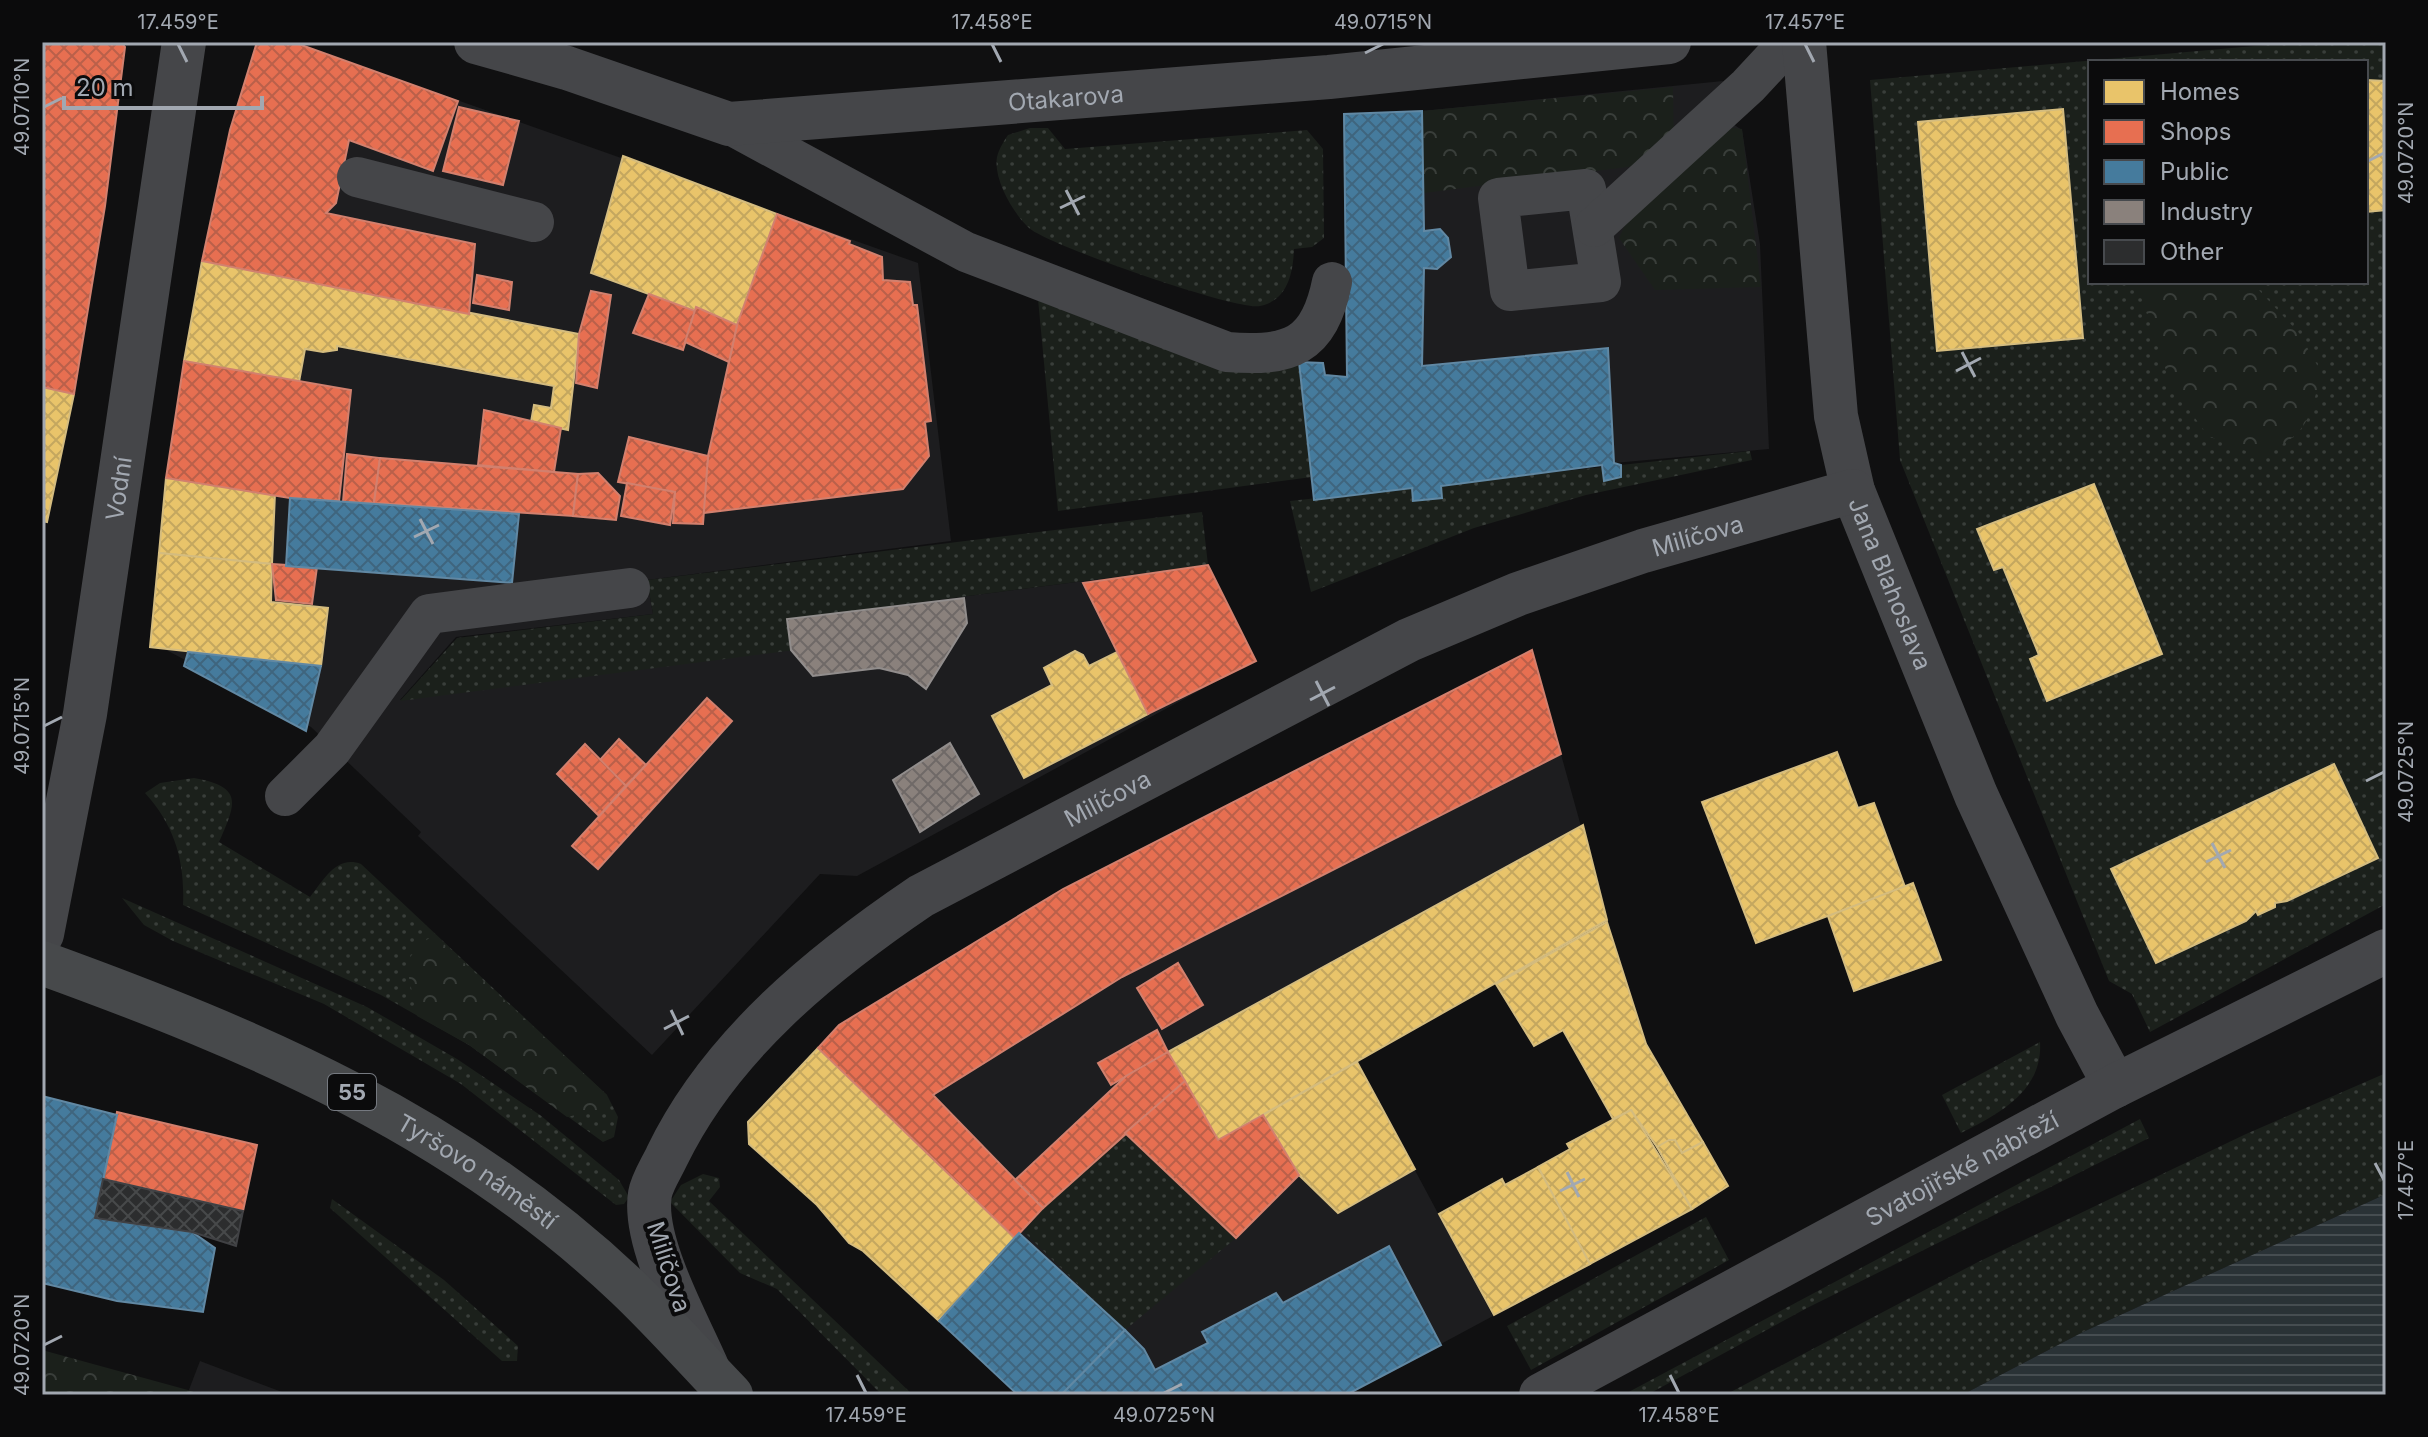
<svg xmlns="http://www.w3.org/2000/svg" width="2428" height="1437" viewBox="0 0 2428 1437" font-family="Inter,sans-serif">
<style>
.built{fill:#1d1d1f}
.grass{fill:url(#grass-dots);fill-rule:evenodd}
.forest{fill:url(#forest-crowns)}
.water{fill:url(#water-rules)}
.homes{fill:url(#homes-cross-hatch);stroke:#d4bc7f;stroke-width:2}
.shops{fill:url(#shops-cross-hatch);stroke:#d2806e;stroke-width:2}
.public{fill:url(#public-cross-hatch);stroke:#6188a3;stroke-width:2}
.industry{fill:url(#industry-cross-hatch);stroke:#918d8c;stroke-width:2}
.building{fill:url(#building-cross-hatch);stroke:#404144;stroke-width:2}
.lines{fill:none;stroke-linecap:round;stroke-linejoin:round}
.lane{stroke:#454649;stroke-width:40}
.street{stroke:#454649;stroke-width:44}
.primary{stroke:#47494b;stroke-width:44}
.ticks{fill:none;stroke:#a2a8b1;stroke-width:3}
.labels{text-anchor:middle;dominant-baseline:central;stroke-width:8;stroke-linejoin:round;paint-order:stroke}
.shield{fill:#0b0b0c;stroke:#757980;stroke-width:2}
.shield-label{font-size:22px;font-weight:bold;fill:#a2a8b1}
.street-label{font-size:24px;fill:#a2a8b1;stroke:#0b0b0c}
.neatline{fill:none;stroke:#a2a8b1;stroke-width:3}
.ticks-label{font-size:20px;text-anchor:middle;fill:#a2a8b1}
</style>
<defs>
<pattern id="grass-dots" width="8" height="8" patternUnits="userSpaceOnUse" patternTransform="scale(2)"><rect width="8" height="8" fill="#1b201b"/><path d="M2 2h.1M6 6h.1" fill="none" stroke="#393e3a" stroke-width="1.8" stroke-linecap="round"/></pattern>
<pattern id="forest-crowns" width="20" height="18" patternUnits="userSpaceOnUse" patternTransform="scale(2)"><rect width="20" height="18" fill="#1b201b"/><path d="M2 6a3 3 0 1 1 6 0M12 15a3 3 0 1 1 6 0" fill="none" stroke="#393e3a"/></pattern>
<pattern id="water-rules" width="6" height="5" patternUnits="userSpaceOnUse" patternTransform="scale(2)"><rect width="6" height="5" fill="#2a3236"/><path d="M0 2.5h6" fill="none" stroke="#464d51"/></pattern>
<pattern id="homes-cross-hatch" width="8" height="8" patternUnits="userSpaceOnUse" patternTransform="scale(2)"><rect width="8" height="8" fill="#e9c46a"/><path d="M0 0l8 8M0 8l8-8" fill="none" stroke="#c4a75f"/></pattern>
<pattern id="shops-cross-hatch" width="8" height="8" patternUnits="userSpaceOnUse" patternTransform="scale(2)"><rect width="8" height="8" fill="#e76f51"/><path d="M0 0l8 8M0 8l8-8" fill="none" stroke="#ba604a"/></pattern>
<pattern id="public-cross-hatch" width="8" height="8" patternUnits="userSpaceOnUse" patternTransform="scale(2)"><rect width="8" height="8" fill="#457b9d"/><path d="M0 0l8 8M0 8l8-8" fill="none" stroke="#3f657e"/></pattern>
<pattern id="industry-cross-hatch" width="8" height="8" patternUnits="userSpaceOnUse" patternTransform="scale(2)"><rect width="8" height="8" fill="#8a817c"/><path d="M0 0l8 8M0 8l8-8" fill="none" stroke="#6f6967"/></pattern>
<pattern id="building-cross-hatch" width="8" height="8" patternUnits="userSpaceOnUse" patternTransform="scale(2)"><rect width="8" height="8" fill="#2c2d2e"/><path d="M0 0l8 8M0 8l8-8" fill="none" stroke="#47494a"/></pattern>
</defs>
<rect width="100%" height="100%" fill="#101011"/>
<g class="built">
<polygon points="293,42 918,263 951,541 647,580 653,614 456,637 400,700 791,619 1208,565 1256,660 857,876 820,874 652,1055 418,836 421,832 311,727 155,644"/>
<polygon points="1723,81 1733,124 1742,130 1760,244 1769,449 1614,463 1607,348 1422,366 1422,111"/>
<polygon points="1532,650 1607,920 1357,1062 1493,1316 1346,1395 1021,1395 868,1250 851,1242 816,1206 818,1048 839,1025 1063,889"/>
<polygon points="200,1361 290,1395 187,1395"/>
</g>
<g class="grass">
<path d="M2300,42h86v862l-236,128 -18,-38 -23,-13 -209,-521 -30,-380zM2090,62h276v220h-276z"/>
<path d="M1030,128h18l17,21 242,-19 16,19 1,89 -12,9 -18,2c-1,24 -6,51 -34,57 -24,5 -212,-61 -231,-78 -16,-15 -36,-49 -32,-71 2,-8 7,-16 11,-22z"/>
<polygon points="1038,299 1083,318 1213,361 1299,362 1312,477 1058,511"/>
<polygon points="1750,451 1752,460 1586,495 1474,528 1311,592 1290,501"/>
<polygon points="1202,512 1208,565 791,619 795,650 400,701 457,638 653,614 647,580"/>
<path d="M194,778c50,9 42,25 25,64l91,55c14,-17 26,-42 51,-33l246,231 11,22 -4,20 -11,5 -134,-97 -88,-50 -198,-90c2,-43 -8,-79 -38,-112l15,-10z"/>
<polygon points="122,898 367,1007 457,1059 540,1115 619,1180 629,1197 624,1204 616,1205 461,1084 324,1004 173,941 144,925"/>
<path d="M2040,1042c3,49 -41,72 -79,91l-19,-38z"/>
<polygon points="2386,1073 2386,1194 2083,1332 1962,1395 1725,1395 1978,1262 2246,1134"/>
<polygon points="2140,1119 2149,1138 1807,1308 1647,1395 1623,1395"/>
<polygon points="1125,1133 1236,1238 1125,1330 1024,1232 1043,1208"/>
<polygon points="703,1174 719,1178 720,1187 709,1201 913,1395 882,1395 777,1289 740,1273 670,1202 681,1185"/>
<polygon points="332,1199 444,1280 518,1346 517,1361 502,1361 330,1208"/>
<polygon points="1706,1217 1729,1260 1531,1370 1507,1326"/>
</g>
<g class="forest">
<polygon points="1673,87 1674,161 1424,193 1422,111"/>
<polygon points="1693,123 1742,129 1761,287 1655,290 1619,238 1637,199"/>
<path d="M2136,282h115l5,5 43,46 22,39c-11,49 -14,64 -62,84l-51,-20 -37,-51z"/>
<polygon points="434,935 607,1095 606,1108 567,1117 469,1045 417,1016 406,963 419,945"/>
<polygon points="42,1350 206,1395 42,1395"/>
</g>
<polygon class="water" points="2386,1194 2386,1395 1962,1395 2083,1332"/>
<g class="homes">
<polygon points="2366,80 2386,81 2386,210 2366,212"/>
<polygon points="2063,109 2083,338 1937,351 1918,122"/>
<polygon points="623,156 777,214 737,325 696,307 695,311 591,273"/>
<polygon points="202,261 579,334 568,430 531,422 534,405 551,408 554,386 337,346 337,350 323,352 305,349 299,382 184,361"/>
<polygon points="42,387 74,394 47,522 42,521"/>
<polygon points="166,478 275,493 272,564 159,553"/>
<polygon points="2094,484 2162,654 2047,701 2030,659 2039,655 2003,567 1994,570 1977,529"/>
<polygon points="159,553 272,564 271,602 328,608 321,666 150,647"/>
<polygon points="1075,651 1083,655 1089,666 1117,652 1148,714 1024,778 992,716 1052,685 1044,668"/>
<polygon points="1837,752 1858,808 1874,803 1905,887 1756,943 1702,802"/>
<polygon points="2334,764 2378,858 2287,901 2275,903 2275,907 2258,915 2256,911 2246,921 2156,963 2111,869"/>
<polygon points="1583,825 1607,920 1218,1140 1168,1052"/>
<polygon points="1913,883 1941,960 1854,991 1828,916"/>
<polygon points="1607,922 1646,1044 1703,1142 1682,1153 1675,1140 1657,1147 1631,1110 1613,1119 1563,1030 1534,1046 1496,984"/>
<polygon points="818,1048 1015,1238 939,1321 863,1251 849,1243 817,1205 749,1144 748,1122"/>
<polygon points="1357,1062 1415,1169 1338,1213 1299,1175 1263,1115"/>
<polygon points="1631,1110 1692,1209 1590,1264 1538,1167 1570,1149 1567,1144"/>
<polygon points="1669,1140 1675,1140 1682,1153 1703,1142 1728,1186 1692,1209 1657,1147"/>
<polygon points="1538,1167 1590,1264 1494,1315 1439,1214 1502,1179 1505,1185"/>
</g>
<g class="shops">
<polygon points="42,42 121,42 125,47 105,206 74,394 42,387"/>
<polygon points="257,42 293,42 458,101 433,171 349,140 336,203 326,213 475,244 469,314 202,261 230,130"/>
<polygon points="459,107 519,121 503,185 443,171"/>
<polygon points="777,214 850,241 849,244 882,257 883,280 910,282 913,305 917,305 931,421 925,422 929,456 903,489 703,513 708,456 737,325"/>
<polygon points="477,275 512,282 509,310 473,303"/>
<polygon points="591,291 611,295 597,388 576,383 579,334"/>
<polygon points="649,294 695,311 683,350 633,333"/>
<polygon points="696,307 737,325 729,362 685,342"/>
<polygon points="184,361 351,390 339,501 290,498 166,478"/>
<polygon points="484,410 561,428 554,472 478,465"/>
<polygon points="629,437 708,456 703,524 673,523 675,492 618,482"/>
<polygon points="347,454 380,458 374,503 343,502"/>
<polygon points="380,458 578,474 573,516 374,503"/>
<polygon points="598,473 620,496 616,520 573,516 578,474"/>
<polygon points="627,483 675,492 670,525 621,516"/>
<polygon points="272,564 317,567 312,604 276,600"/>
<polygon points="1208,565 1256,661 1148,714 1083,583"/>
<polygon points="1532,650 1561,754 1122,977 933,1095 1043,1208 1015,1238 818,1048 839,1025 1063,889"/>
<polygon points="707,698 732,721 598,869 572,846"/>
<polygon points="619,739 646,765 626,786 600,760"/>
<polygon points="585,744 626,786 599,816 557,774"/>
<polygon points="1178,963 1203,1005 1162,1029 1137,988"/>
<polygon points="1157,1030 1168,1052 1111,1085 1098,1063"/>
<polygon points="1168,1052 1185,1081 1043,1208 1015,1180 1126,1076"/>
<polygon points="1185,1081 1218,1140 1263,1115 1299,1175 1236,1238 1125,1133"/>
<polygon points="117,1112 257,1145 243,1211 103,1179"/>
</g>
<g class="public">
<polygon points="1422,111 1424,231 1440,229 1448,238 1451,257 1437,269 1424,268 1422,366 1608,348 1614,463 1621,465 1621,477 1604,481 1602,465 1441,486 1442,498 1413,501 1412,488 1314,500 1299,362 1323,363 1325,375 1347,377 1344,114"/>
<polygon points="290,498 519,514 512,583 286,566"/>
<polygon points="188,652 321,666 306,731 184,666"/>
<polygon points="42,1096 117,1115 95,1218 192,1232 215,1248 203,1312 117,1301 42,1283"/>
<polygon points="1019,1233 1125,1330 1061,1395 1018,1395 939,1321"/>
<polygon points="1389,1246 1441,1345 1346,1395 1061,1395 1125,1330 1144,1349 1155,1370 1208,1343 1202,1332 1276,1293 1283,1303"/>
</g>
<g class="industry">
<polygon points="964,598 967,623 926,689 908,675 879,668 813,676 791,650 787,619"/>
<polygon points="950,743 979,794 920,832 893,780"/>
</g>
<polygon class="building" points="103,1179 243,1211 236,1246 192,1232 95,1218"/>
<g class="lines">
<g class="lane">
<path d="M729,124l237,128 261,100c63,5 92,-5 105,-70"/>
<polyline points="357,177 534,222"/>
<polygon points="1586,189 1601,282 1510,291 1498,198"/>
<polyline points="1594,227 1748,86 1789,42"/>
<polyline points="285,796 332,749 429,614 630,588"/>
</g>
<g class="street">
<path id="s1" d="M476,42l91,26 162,56 600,-47 340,-35"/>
<path id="s2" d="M1804,42l32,374 17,75 123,304 101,220 38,71"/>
<path id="s3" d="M42,934l43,-220 99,-672"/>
<path id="s4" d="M707,1367c-19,-44 -65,-125 -57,-173 2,-12 12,-27 17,-38 53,-110 155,-193 254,-260l488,-256 109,-46 125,-43 210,-60"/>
<path id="s5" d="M1541,1395l574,-309 271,-135"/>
</g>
<path class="primary" id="s6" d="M42,963c215,78 415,163 584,323 37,35 70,73 105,109"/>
</g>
<path class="ticks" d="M178,44l9,18M992,44l9,18M1805,44l9,18M1365,53l18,-9M44,107l18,-9M2366,162l18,-9M1066,190l13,25M1060,208l25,-12M1962,352l13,25M1956,371l25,-13M420,519l13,25M414,537l25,-12M1316,681l13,25M1310,700l25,-13M44,726l18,-9M2366,781l18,-9M2212,843l13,25M2206,862l25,-12M671,1010l12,25M664,1029l25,-13M2375,1163l9,17M1567,1172l12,25M1560,1191l25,-12M44,1345l18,-9M857,1375l9,18M1670,1375l9,18M1164,1393l18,-9"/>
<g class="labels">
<rect class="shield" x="328" y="1074" width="48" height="36" rx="6"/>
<g class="shield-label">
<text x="352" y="1092">55</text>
</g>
<g class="street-label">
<text stroke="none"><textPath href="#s1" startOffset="604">Otakarova</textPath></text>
<text stroke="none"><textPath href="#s3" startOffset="452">Vodní</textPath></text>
<text stroke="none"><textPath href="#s4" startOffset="1452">Milíčova</textPath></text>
<text stroke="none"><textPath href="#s2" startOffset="552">Jana Blahoslava</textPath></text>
<text stroke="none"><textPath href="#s4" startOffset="804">Milíčova</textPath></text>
<text stroke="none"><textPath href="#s5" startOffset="478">Svatojiřské nábřeží</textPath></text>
<text stroke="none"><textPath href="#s6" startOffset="484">Tyršovo náměstí</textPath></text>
<text transform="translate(669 1267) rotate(72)">Milíčova</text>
</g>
</g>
<rect width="2428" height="1437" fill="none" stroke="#0b0b0c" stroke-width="88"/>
<rect x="2088" y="60" width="280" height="224" fill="#0b0b0c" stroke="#474a4e" stroke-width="2"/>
<rect x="2104" y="80" width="40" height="24" fill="#e9c46a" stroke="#474a4e" stroke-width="2"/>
<text x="2160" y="100" font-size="24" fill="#a2a8b1">Homes</text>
<rect x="2104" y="120" width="40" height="24" fill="#e76f51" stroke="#474a4e" stroke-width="2"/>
<text x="2160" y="140" font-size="24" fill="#a2a8b1">Shops</text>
<rect x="2104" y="160" width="40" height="24" fill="#457b9d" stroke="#474a4e" stroke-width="2"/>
<text x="2160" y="180" font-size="24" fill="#a2a8b1">Public</text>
<rect x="2104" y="200" width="40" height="24" fill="#8a817c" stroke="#474a4e" stroke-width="2"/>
<text x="2160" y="220" font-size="24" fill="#a2a8b1">Industry</text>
<rect x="2104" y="240" width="40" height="24" fill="#2c2d2e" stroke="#474a4e" stroke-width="2"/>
<text x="2160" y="260" font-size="24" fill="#a2a8b1">Other</text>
<path d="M64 96v12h198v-12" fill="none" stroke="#a2a8b1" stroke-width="4"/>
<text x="76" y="96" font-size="24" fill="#a2a8b1" stroke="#0b0b0c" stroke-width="6" paint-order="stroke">20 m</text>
<rect x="44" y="44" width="2340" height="1349" class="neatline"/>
<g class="ticks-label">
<text x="178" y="29">17.459°E</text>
<text x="992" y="29">17.458°E</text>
<text x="1383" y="29">49.0715°N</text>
<text x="1805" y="29">17.457°E</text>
<text transform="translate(22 107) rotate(-90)" y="7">49.0710°N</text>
<text transform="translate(2406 153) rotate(-90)" y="7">49.0720°N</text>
<text transform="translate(22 726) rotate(-90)" y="7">49.0715°N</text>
<text transform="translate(2406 772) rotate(-90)" y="7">49.0725°N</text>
<text transform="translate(2406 1180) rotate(-90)" y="7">17.457°E</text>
<text transform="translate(22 1345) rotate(-90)" y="7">49.0720°N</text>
<text x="866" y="1422">17.459°E</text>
<text x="1164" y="1422">49.0725°N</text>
<text x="1679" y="1422">17.458°E</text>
</g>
</svg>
